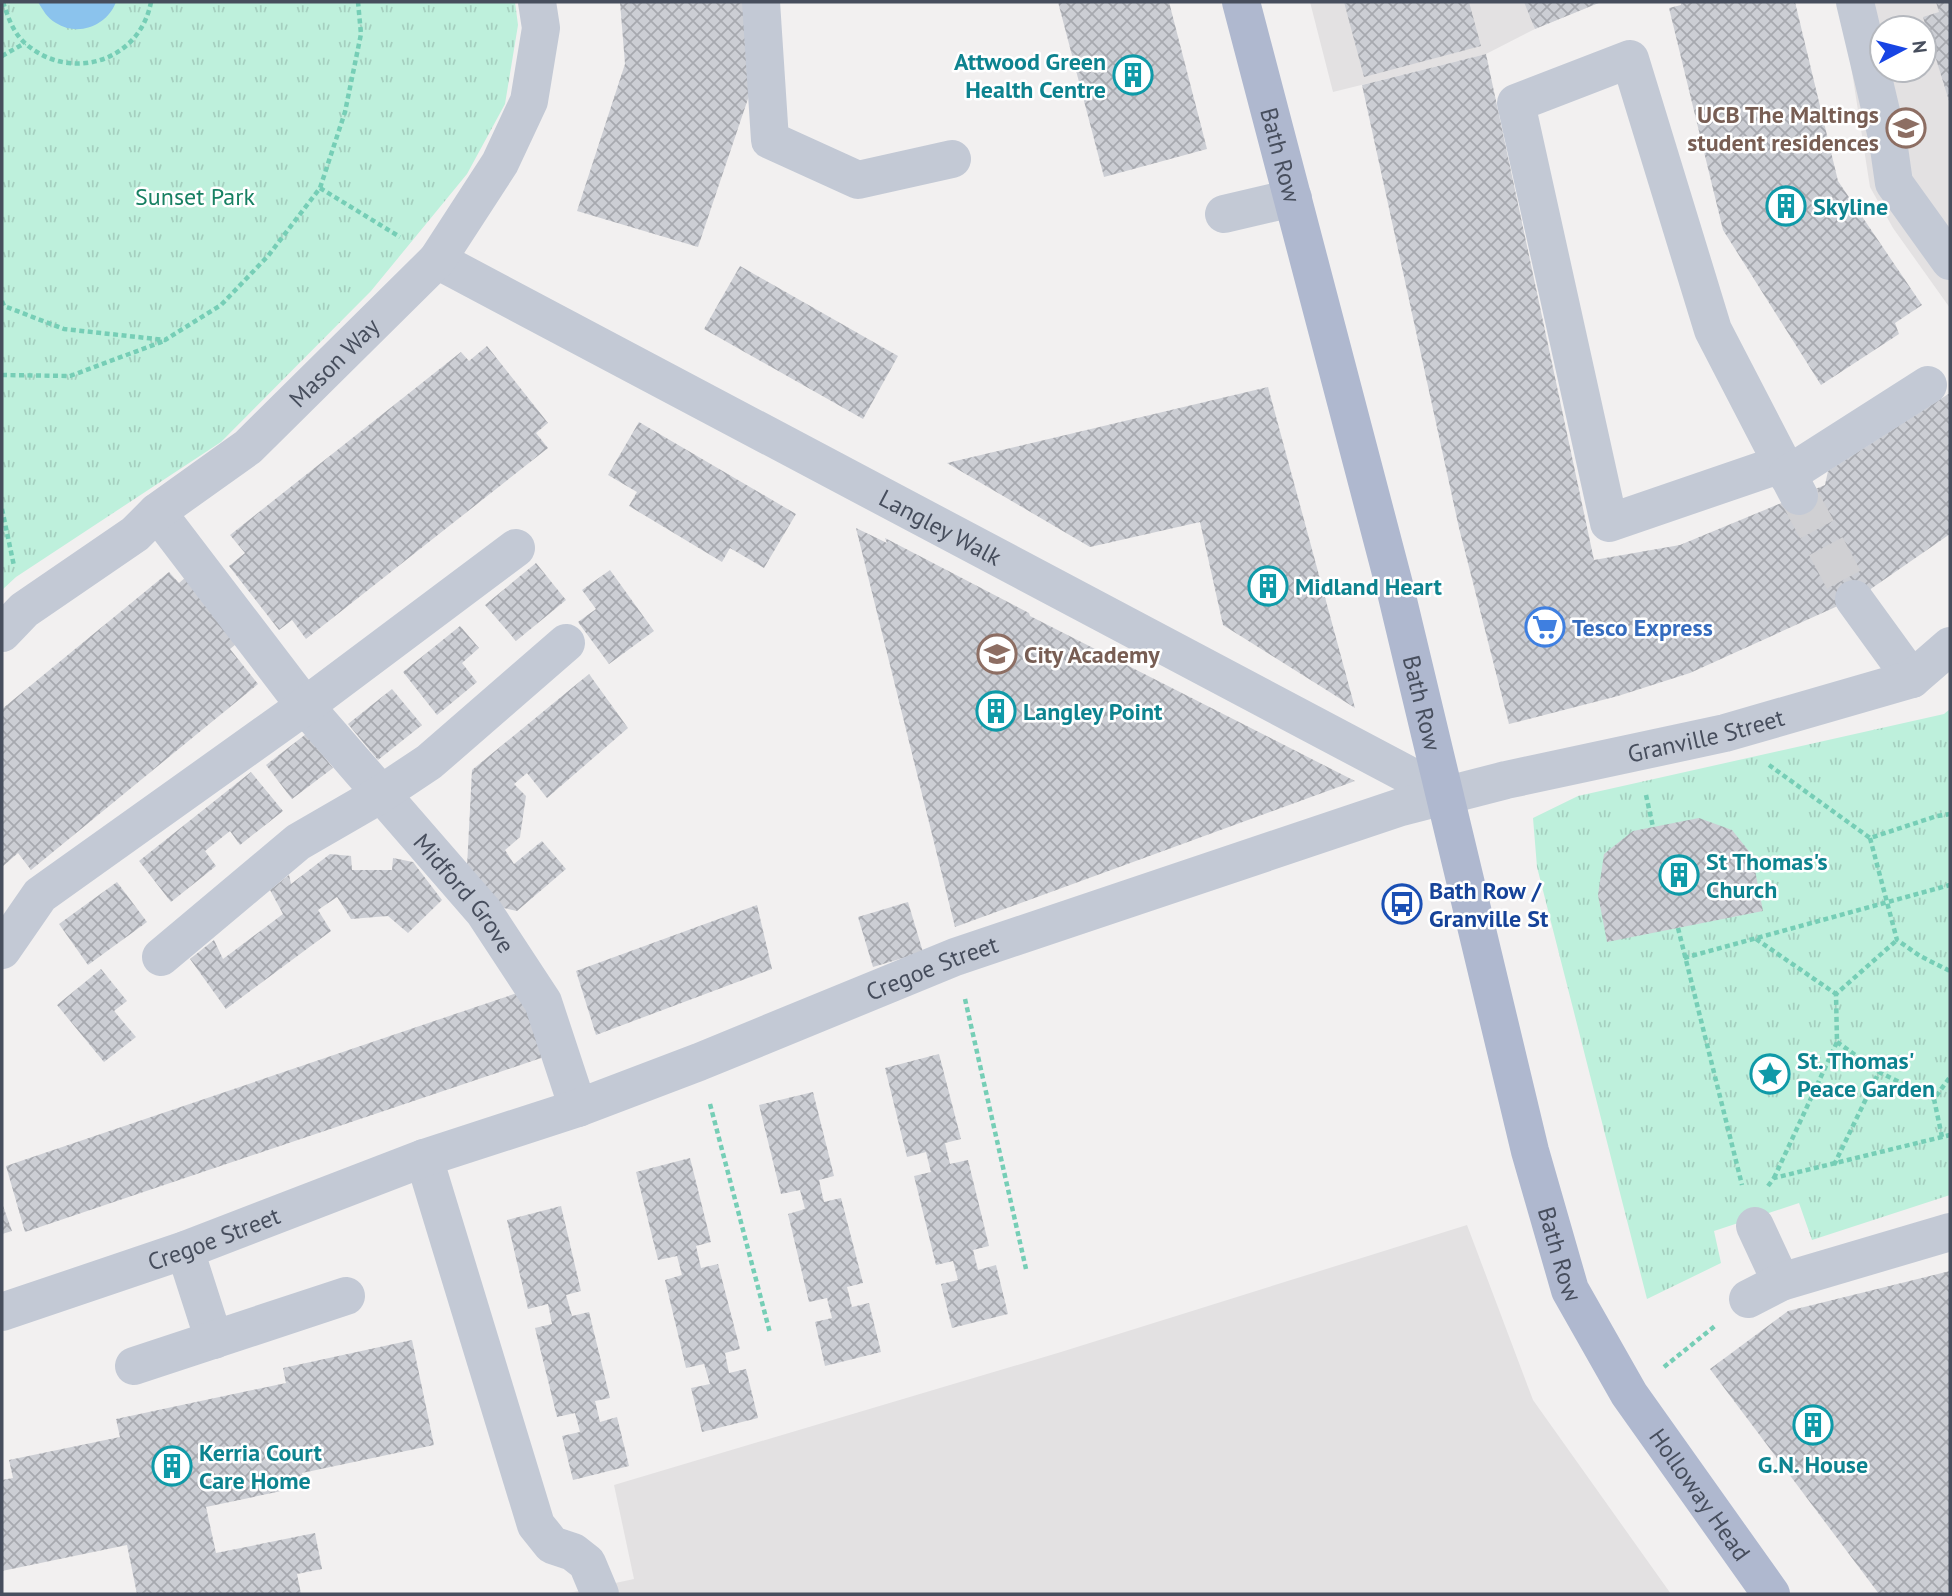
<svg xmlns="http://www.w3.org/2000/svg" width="1952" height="1596" viewBox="0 0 1952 1596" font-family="'PT Sans',sans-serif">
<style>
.education{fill:#e3e1e2;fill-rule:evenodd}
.park{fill:url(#park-tufts)}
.water{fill:#8bc3ed}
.building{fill:url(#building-cross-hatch)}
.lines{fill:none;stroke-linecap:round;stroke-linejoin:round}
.minor-tunnel{stroke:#d0d0d3;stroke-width:38;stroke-dasharray:38 19;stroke-linecap:butt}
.path{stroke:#76ceb6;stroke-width:4.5;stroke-dasharray:5 3.5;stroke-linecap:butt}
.minor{stroke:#c3c9d5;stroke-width:38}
.major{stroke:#afb8cf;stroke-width:38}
.labels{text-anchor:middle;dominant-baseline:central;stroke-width:5;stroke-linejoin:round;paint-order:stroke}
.culture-label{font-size:24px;font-weight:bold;fill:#0d838f;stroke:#fff;text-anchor:start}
.education-label{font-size:24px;font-weight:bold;fill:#785e54;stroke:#fff;text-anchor:end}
.street-label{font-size:24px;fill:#474e5d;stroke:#fff}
.park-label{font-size:24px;fill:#178062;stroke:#fff}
.shop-label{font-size:24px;font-weight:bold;fill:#366cbe;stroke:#fff;text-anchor:start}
.transit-label{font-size:24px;font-weight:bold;fill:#164399;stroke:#fff;text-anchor:start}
</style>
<defs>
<pattern id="park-tufts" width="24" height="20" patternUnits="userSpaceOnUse" patternTransform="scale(1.75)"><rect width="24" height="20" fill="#bef0dc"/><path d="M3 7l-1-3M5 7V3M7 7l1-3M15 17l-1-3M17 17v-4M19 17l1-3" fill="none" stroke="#a5cfbf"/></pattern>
<pattern id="building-cross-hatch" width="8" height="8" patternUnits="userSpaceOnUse" patternTransform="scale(1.75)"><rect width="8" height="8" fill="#ccced4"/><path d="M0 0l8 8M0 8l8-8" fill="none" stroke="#a7a9af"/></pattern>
</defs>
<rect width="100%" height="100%" fill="#f2f0f0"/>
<g class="education">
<polygon points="1310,2 1601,2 1535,29 1486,54 1333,92"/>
<path d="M1841,2h109v306l-57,-80 -23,-41zM1882,28h42v42h-42z"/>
<polygon points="1467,1225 1533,1400 1671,1594 564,1594 634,1579 614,1485 1061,1352"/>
</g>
<g class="park">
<polygon points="2,2 515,2 518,25 505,104 467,174 371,291 221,442 16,577 2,590"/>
<polygon points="1950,709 1950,1195 1812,1240 1799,1203 1714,1231 1721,1263 1647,1299 1537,867 1533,818 1578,796 1944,714"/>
</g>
<path class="water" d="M38,2h78c-9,24 -38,35 -60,21 -9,-5 -13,-13 -18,-21z"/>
<g class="building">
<polygon points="620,2 752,2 756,75 698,247 577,211 625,64"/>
<polygon points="1058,2 1169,2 1207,149 1104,177"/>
<polygon points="1344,2 1469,2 1481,46 1364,77"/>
<polygon points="1524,2 1601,2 1535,29"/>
<polygon points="1681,2 1795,2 1838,181 1922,305 1895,323 1899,334 1821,385 1723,230 1669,8 1681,5"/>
<polygon points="1936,2 1950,2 1950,104 1923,17 1939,12"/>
<polygon points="1486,54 1594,560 1680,545 1825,485 1828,471 1950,393 1950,534 1862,595 1690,673 1618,696 1509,724 1459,528 1362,85"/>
<polygon points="740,266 898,356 863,419 704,329"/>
<polygon points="487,346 548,423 536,433 548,448 306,639 292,620 279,630 229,566 245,553 230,535 461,352 469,361"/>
<polygon points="1268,387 1355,708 1223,625 1200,522 1090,547 947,463"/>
<polygon points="639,422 796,514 764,568 730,548 722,562 629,506 637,492 608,475"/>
<polygon points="856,528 887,543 885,538 1029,613 1030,616 1355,781 955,927"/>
<polygon points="536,563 566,600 516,641 485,605"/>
<polygon points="610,570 654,631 609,664 578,622 596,609 582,590"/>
<polygon points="193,571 246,636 230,649 258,684 31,870 18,853 2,867 2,709 169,572 179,583"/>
<polygon points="460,626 479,648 462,663 477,682 437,715 403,672"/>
<polygon points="589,674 628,728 547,798 527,773 514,784 526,796 520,837 505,850 514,864 542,841 566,869 517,911 504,908 467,867 472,770"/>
<polygon points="392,689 422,725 378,760 348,724"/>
<polygon points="306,734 333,768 292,799 266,765"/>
<polygon points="251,772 283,811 240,845 230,831 205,851 216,866 171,902 139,861"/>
<polygon points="1699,818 1732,830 1752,855 1763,911 1607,942 1598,895 1604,854 1633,831"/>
<polygon points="330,854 351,856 352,870 392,870 393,858 413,862 442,900 408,933 388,916 351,919 337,897 318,910 331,931 226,1009 190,959 214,940 223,959 283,914 270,890 289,875 291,884"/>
<polygon points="117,882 147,922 88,965 59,924"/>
<polygon points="908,902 923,952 873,967 858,917"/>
<polygon points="757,905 772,969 596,1035 576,971"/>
<polygon points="101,969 127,1001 114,1011 136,1037 104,1062 57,1005"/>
<polygon points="523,991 544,1057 25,1232 6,1166"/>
<polygon points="939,1054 961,1139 945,1143 950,1164 968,1160 989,1246 973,1250 978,1270 996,1265 1008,1314 952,1328 941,1284 958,1280 953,1261 936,1265 914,1176 931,1172 926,1152 907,1157 885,1068"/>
<polygon points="813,1092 834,1176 819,1180 824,1202 841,1198 863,1283 847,1287 852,1307 869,1303 881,1352 825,1366 815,1322 832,1318 827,1298 809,1302 788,1214 805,1209 800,1190 781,1194 759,1105"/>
<polygon points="690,1158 711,1242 696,1246 701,1268 718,1264 740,1349 725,1353 729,1373 746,1369 758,1418 702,1432 691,1388 710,1384 704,1364 686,1368 665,1280 682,1275 677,1256 658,1260 636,1172"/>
<polygon points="2,1203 12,1231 2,1234"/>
<polygon points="561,1206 581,1291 566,1295 572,1316 589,1312 610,1398 595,1401 600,1422 617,1417 629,1466 573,1480 562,1436 580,1432 575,1413 557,1417 535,1328 552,1324 548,1304 528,1309 507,1220"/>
<polygon points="1950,1271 1950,1594 1879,1594 1710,1369 1788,1311"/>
<polygon points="412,1340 434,1445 302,1473 305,1486 206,1507 216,1553 315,1533 322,1569 297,1574 301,1594 137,1594 127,1545 2,1571 2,1480 13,1478 9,1460 120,1437 116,1419 286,1383 283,1368"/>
</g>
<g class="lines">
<polyline class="minor-tunnel" points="1799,496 1854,599"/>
<g class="path">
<path d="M3,2c5,15 10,31 23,42 45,39 114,17 125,-42"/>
<polyline points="2,56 25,43"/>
<polyline points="320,188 400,237"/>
<polyline points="2,301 4,306 64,329 165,340 221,305 268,256 320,188 345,112 361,34 358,2"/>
<polyline points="2,375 70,376 164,341"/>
<polyline points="2,509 14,566"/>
<polyline points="1769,765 1870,838 1937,816 1950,814"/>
<polyline points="1646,795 1653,827"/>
<polyline points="1870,838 1897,940 1920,956 1950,971"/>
<polyline points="1678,928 1742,1185"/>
<polyline points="1756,939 1836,994"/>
<polyline points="1684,958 1950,885"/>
<polyline points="965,999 1026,1269"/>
<polyline points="1837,1042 1879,1072 1934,1099"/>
<polyline points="710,1104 770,1333"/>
<polyline points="1942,1137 1934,1099 1950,1077"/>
<polyline points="1834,1165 1879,1072"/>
<polyline points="1774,1178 1837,1042 1836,994 1897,940"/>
<polyline points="1768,1186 1774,1178 1950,1135"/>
<polyline points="1664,1367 1715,1326"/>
</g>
<g class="minor">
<polyline points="761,2 770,140 858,180 952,159"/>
<polyline points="1855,2 1888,141 1894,183 1950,261"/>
<polyline points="1224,214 1293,198"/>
<path id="s1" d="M437,260l1009,535"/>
<polyline points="1781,464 1609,523 1516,103 1630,59 1713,330 1799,496"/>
<polyline points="1787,475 1928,385"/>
<path id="s2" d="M157,512l148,194 179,206 59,90 35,106"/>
<polyline points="1854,599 1912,679"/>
<path id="s3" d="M2,633l22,-23 111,-76 22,-22 91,-65 189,-187 63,-97 29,-62 12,-73 -4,-26"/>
<polyline points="2,950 40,895 305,706 516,548"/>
<polyline points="161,957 298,842 381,794 429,762 566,643"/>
<polyline points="424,1158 536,1525 552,1545 573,1552 587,1563 600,1594"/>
<polyline points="1755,1226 1781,1282"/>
<polyline points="185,1250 214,1340"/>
<polyline points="1748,1299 1781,1282 1950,1232"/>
<path id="s4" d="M2,1312l183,-62 239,-92 154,-50 121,-46 256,-105 446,-150 105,-27 219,-47 187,-54 38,-33"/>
<polyline points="134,1366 346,1296"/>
</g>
<path class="major" id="s5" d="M1241,2l155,590 134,559 40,139 59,104 142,200"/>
</g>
<defs>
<g id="building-ring" transform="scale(2.0125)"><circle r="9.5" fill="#fff" stroke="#0f9aa8" stroke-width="1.5"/><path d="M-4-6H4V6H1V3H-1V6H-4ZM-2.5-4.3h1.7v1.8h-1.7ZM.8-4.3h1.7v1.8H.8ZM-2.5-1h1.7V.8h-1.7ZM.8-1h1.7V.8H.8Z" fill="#0f9aa8"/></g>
<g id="university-ring" transform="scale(2.0125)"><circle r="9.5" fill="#fff" stroke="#8d6e63" stroke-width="1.5"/><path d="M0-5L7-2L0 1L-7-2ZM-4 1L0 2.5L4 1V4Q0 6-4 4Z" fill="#8d6e63"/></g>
<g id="supermarket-ring" transform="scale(2.0125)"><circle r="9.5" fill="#fff" stroke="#3f7fe0" stroke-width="1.5"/><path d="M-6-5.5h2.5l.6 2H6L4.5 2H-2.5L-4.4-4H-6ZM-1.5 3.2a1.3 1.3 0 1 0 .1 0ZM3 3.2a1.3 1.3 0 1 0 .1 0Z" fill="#3f7fe0"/></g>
<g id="school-ring" transform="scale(2.0125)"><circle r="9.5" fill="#fff" stroke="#8d6e63" stroke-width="1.5"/><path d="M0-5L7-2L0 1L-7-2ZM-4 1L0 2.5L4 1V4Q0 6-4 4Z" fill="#8d6e63"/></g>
<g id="bus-ring" transform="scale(2.0125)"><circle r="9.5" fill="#fff" stroke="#1a4fb4" stroke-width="1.5"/><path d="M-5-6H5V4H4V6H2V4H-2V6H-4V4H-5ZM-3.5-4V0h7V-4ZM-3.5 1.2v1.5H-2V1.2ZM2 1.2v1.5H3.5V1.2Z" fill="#1a4fb4"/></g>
<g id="sight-ring" transform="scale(2.0125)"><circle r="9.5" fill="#fff" stroke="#0f9aa8" stroke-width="1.5"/><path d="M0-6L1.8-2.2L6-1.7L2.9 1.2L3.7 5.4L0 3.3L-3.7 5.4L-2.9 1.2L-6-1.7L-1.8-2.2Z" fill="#0f9aa8"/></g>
</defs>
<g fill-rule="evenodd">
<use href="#building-ring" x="1133" y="75"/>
<use href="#university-ring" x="1906" y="128"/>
<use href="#building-ring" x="1786" y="206"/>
<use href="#building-ring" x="1268" y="586"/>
<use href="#supermarket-ring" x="1545" y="627"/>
<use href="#school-ring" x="997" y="654"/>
<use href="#building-ring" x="996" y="711"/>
<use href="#building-ring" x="1679" y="875"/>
<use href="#bus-ring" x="1402" y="904"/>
<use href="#sight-ring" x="1770" y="1074"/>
<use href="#building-ring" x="1813" y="1425"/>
<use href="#building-ring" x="172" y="1466"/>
</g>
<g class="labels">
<g class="culture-label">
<text x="1106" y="61" text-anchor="end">Attwood Green<tspan x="1106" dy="28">Health Centre</tspan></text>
<text x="1813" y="206">Skyline</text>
<text x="1295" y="586">Midland Heart</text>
<text x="1023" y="711">Langley Point</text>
<text x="1706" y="861">St Thomas's<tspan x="1706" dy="28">Church</tspan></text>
<text x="1797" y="1060">St. Thomas'<tspan x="1797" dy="28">Peace Garden</tspan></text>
<text x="199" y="1452">Kerria Court<tspan x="199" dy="28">Care Home</tspan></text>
<text x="1813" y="1464" text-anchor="middle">G.N. House</text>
</g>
<g class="education-label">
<text x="1879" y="114">UCB The Maltings<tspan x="1879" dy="28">student residences</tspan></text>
<text x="1024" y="654" text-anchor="start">City Academy</text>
</g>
<g class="street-label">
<text stroke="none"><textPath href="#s5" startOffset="158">Bath Row</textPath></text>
<text stroke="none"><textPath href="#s3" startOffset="430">Mason Way</textPath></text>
<text stroke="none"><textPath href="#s1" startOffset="570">Langley Walk</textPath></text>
<text stroke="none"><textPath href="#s5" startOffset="724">Bath Row</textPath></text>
<text stroke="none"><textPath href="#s4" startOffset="1801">Granville Street</textPath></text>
<text stroke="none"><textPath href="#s2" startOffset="490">Midford Grove</textPath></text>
<text stroke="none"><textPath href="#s4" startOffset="992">Cregoe Street</textPath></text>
<text stroke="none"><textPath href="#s4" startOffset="224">Cregoe Street</textPath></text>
<text stroke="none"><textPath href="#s5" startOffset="1292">Bath Row</textPath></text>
<text stroke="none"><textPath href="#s5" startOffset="1572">Holloway Head</textPath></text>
</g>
<g class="park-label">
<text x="195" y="196">Sunset Park</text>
</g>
<g class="shop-label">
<text x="1572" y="627">Tesco Express</text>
</g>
<g class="transit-label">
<text x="1429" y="890">Bath Row /<tspan x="1429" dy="28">Granville St</tspan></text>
</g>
</g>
<rect width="1952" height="1596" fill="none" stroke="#474e5d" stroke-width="7"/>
<g transform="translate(1903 49) rotate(83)"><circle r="33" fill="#ffffff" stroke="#b5b8be" stroke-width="2"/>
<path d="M0-5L12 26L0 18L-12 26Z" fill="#1845e4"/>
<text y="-10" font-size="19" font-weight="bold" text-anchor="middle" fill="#474e5d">N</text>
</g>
</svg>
